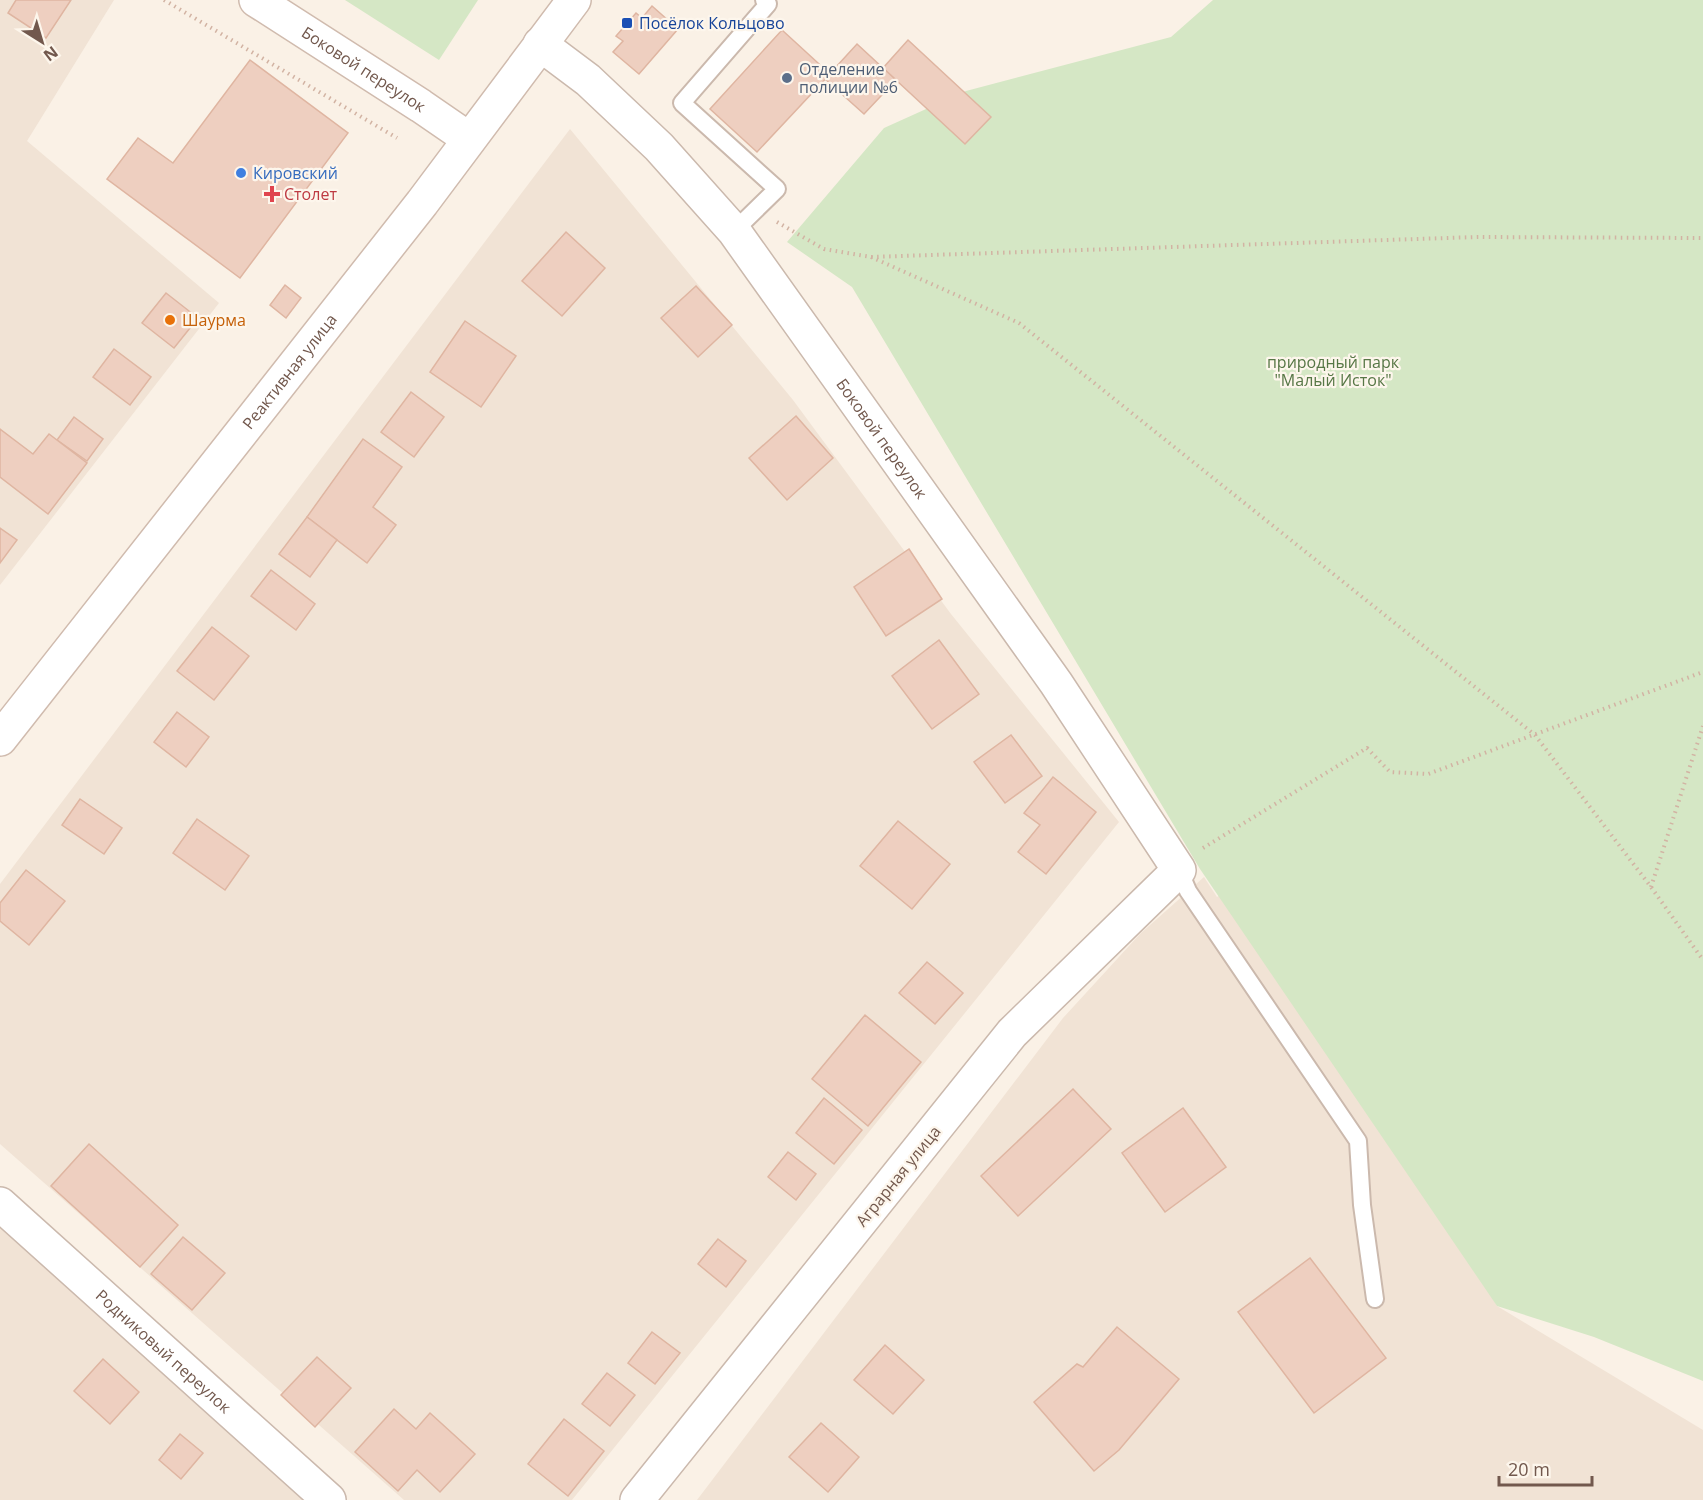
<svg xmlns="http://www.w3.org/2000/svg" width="1703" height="1500" viewBox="0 0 1703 1500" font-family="'Open Sans',sans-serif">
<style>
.residential{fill:#f1e3d5}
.green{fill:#d5e7c5}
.building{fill:#eecfc0;stroke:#dfb5a1;stroke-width:1.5}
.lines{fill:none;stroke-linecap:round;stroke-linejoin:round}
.service-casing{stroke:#cbb9ad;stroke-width:20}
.minor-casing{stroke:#cbb9ad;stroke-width:36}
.secondary-casing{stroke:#d0bbae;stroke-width:36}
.path{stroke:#d2b3a3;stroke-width:4;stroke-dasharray:1.5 4.5;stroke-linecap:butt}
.service{stroke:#fff;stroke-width:16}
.minor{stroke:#fff;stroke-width:33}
.secondary{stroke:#fff;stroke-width:33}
.transit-dot{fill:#1a4fb4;stroke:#fdf6ec;stroke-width:2}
.service-dot{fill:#5c6f8a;stroke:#fdf6ec;stroke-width:2}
.shop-dot{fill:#3f7fe0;stroke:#fdf6ec;stroke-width:2}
.health-dot{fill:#e0444e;stroke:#fdf6ec;stroke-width:2}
.food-dot{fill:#e8710a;stroke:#fdf6ec;stroke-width:2}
.labels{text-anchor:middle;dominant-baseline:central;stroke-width:4.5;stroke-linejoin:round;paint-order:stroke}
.transit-label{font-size:16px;fill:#164399;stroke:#fdf6ec;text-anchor:start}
.street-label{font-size:16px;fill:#72584d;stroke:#fdf6ec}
.service-label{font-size:16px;fill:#4e5e75;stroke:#fdf6ec;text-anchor:start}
.shop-label{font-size:16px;fill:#366cbe;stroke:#fdf6ec;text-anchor:start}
.health-label{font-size:16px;fill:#be3a42;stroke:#fdf6ec;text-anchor:start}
.food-label{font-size:16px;fill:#c56008;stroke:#fdf6ec;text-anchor:start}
.park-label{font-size:16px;fill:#577746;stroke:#fdf6ec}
</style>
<rect width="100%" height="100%" fill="#faf1e6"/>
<g class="residential">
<polygon points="0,0 114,0 27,141 219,303 0,585"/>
<polygon points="570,129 793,400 951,614 1119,822 572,1500 404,1500 0,1144 0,884"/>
<polygon points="1266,863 1497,1306 1703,1430 1703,1500 697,1500 1063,1018 1140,934 1204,877 1217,897"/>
<polygon points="0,1219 317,1500 0,1500"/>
</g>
<g class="green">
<polygon points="345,0 478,0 439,60"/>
<polygon points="1213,0 1703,0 1703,1381 1594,1337 1497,1306 1200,869 852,287 787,242 884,128 966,91 1171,37"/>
</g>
<g class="building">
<polygon points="16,0 71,0 46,38 8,13"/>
<polygon points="652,6 678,29 639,74 613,52 623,41 616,36 636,13 642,18"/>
<polygon points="782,30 830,74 757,152 710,109"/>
<polygon points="908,40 991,117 965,144 883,68"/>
<polygon points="857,44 896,80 864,114 825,79"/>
<polygon points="250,60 348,133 240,278 107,179 138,138 173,163"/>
<polygon points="566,232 605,268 562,316 522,281"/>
<polygon points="285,285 301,298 286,318 270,305"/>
<polygon points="696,286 732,325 698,357 661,318"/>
<polygon points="166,293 198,318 174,348 142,323"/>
<polygon points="465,321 516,356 481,407 430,372"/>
<polygon points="114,349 151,377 130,405 93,377"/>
<polygon points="411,392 444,417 414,457 381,432"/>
<polygon points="796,416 833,458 787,500 749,458"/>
<polygon points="74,417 103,439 87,461 57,440"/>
<polygon points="0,429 33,454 49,434 87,463 48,514 0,477"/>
<polygon points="363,439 402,467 373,507 396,525 367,563 307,517"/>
<polygon points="307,517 337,540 310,577 279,554"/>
<polygon points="0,528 17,540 0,563"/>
<polygon points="909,549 942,599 886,636 854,587"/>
<polygon points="271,570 315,604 296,630 251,596"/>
<polygon points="212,627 249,656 214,700 177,671"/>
<polygon points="939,640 979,694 932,729 892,676"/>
<polygon points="177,712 209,737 186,767 154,742"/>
<polygon points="1011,735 1042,776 1005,803 974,762"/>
<polygon points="1053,777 1096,812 1046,874 1018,852 1040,825 1024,813"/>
<polygon points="80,799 122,828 104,854 62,825"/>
<polygon points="197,819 249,856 225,890 173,853"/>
<polygon points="898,821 950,864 912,909 860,866"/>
<polygon points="26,870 65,901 29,945 0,921 0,903"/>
<polygon points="927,962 963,993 935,1024 899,993"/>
<polygon points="865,1015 921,1062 868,1126 812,1079"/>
<polygon points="1073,1089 1111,1129 1018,1216 981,1176"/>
<polygon points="824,1098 862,1130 834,1164 796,1133"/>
<polygon points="1183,1108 1226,1167 1165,1212 1122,1153"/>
<polygon points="89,1144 178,1225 140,1267 51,1186"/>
<polygon points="788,1152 816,1174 796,1200 768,1177"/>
<polygon points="183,1237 225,1273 192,1310 151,1274"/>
<polygon points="718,1239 746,1261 726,1287 698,1264"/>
<polygon points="1310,1258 1386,1358 1314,1413 1238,1312"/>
<polygon points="1117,1327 1179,1379 1119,1450 1094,1471 1034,1402 1077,1364 1083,1367"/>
<polygon points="652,1332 680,1353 655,1384 628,1363"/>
<polygon points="885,1345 924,1380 893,1414 854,1380"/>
<polygon points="317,1357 351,1388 315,1427 281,1395"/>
<polygon points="103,1359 139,1392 110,1424 74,1391"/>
<polygon points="607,1373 635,1395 610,1426 582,1404"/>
<polygon points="394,1409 416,1429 430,1413 475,1454 440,1492 417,1470 398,1491 355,1452"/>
<polygon points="564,1419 604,1451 568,1496 528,1464"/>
<polygon points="821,1423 859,1457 828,1492 789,1457"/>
<polygon points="180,1434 203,1453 181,1479 159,1460"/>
</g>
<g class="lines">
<g class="service-casing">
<g id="service">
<polyline points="734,231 777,189 682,103 768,4 764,0"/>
<polyline points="1179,870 1188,891 1358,1141 1362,1205 1375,1299"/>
</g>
</g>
<g class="minor-casing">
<g id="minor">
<path id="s1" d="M540,44l48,36 71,67 75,84 322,452 123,187 -167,163 -375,467"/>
<path id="s2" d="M0,1204l329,296"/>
</g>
</g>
<g class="secondary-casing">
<g id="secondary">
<path id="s3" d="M256,0l165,106 48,33"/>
<path id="s4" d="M0,739l422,-536 152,-203"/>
</g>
</g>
<g class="path">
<polyline points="164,0 397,138"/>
<polyline points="777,222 824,249 871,257 1477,237 1703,238"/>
<polyline points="871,257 1019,323 1535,735 1651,887 1703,960"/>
<polyline points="1203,848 1367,748 1390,772 1428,774 1703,672"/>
<polyline points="1651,887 1703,726"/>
</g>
<use href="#service" class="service"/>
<use href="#minor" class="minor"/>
<use href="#secondary" class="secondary"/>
</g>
<rect class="transit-dot" x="621" y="17" width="12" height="12" rx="3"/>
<circle class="service-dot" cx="787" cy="78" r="6"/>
<circle class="shop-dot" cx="241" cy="173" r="6"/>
<path class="health-dot" d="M269 185h6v6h6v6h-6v6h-6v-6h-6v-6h6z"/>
<circle class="food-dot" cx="170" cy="320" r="6"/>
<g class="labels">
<g class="transit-label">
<text x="639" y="23">Посёлок Кольцово</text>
</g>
<g class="street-label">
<text stroke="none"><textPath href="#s3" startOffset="128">Боковой переулок</textPath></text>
<text stroke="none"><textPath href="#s4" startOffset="468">Реактивная улица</textPath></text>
<text stroke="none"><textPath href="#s1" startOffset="525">Боковой переулок</textPath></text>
<text transform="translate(898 1176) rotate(-51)">Аграрная улица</text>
<text stroke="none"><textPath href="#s2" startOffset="220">Родниковый переулок</textPath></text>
</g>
<g class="service-label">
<text x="799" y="69">Отделение<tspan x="799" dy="18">полиции №6</tspan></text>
</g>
<g class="shop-label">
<text x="253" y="173">Кировский</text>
</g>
<g class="health-label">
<text x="284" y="194">Столет</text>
</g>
<g class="food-label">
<text x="182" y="320">Шаурма</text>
</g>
<g class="park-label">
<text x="1333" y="362">природный парк<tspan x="1333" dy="18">"Малый Исток"</tspan></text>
</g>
</g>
<g transform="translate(42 42) rotate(143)" stroke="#fdf6ec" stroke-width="4.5" paint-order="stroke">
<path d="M0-4.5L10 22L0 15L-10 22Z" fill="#72584d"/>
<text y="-9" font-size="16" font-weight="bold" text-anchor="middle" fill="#72584d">N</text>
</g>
<path d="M1499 1476v9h93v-9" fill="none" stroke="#72584d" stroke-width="3"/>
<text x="1508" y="1476" font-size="18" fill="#72584d" stroke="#fdf6ec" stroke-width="4.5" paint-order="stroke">20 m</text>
</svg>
